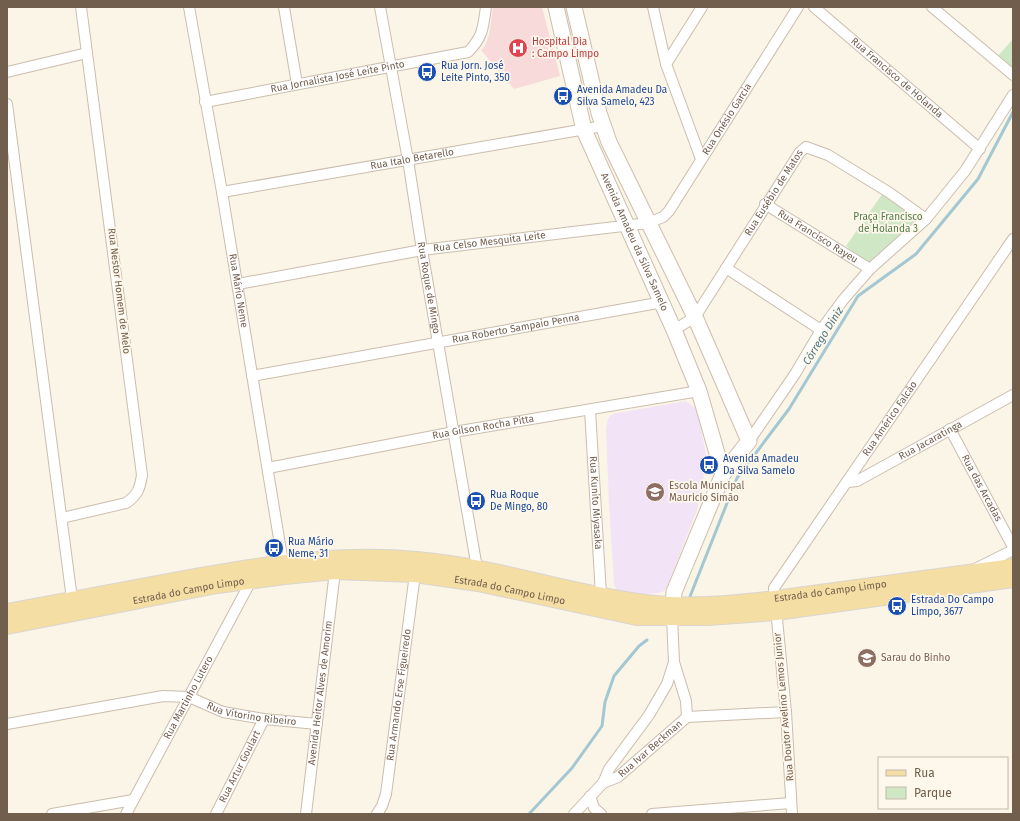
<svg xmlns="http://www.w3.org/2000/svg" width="1020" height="821" viewBox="0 0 1020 821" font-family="'Fira Sans',sans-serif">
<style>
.education{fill:#f2e3f7}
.medical{fill:#f8dadb}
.green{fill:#d0e7c6}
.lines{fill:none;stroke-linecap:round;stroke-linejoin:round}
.stream{stroke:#a3c7d3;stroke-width:3}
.street-casing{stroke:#cbbdad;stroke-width:12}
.secondary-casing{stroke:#cebeab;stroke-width:17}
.primary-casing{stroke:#dad5d1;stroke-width:18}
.street{stroke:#fff;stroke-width:10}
.secondary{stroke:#fff;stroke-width:15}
.primary{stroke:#f4dea4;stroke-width:16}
.labels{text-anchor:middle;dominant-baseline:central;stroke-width:3.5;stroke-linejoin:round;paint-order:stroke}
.health-label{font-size:10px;fill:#be3a42;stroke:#fef8ec;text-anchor:start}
.transit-label{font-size:10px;fill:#164399;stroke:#fef8ec;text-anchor:start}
.street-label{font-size:10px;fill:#725e4d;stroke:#fef8ec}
.park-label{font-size:10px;fill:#537c49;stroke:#fef8ec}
.education-label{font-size:10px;fill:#785e54;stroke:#fef8ec;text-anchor:start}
.water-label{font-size:11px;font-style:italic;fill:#4c798a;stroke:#fef8ec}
</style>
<rect width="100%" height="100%" fill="#faf5e6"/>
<polygon class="education" points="686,401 697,410 706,454 703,482 697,510 667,587 664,591 659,593 645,594 617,591 614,584 609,502 606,429 608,419 612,414"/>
<polygon class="medical" points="493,7 542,7 560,76 514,89 481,50 485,46 489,35"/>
<g class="green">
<polygon points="1013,39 1013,70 998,56"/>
<polygon points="883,193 922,221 870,265 846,246"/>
</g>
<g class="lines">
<g class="stream">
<polyline points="689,599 737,478 789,409 858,296 916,254 978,179 1013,112"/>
<polyline points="529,814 572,768 602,726 605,702 614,676 639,646 647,640"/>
</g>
<g class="street-casing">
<g id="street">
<path id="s1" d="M189,7l33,185 62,377"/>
<polyline points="284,7 297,84"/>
<path id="s2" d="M380,7l28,153 14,90 55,318"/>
<polyline points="653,7 666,64 701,159"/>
<path id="s3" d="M814,7l166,142"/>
<polyline points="932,7 1013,75"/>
<polyline points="666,64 702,7"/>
<polyline points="7,72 87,53"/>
<path id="s4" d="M205,102l263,-50c15,-15 15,-24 18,-45"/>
<polyline points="7,104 72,599"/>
<path id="s5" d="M222,192l381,-66"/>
<path id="s6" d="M765,204l105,65"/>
<polyline points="726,268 821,330"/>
<path id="s7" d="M238,284l184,-34 226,-27 15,-6 6,-6 129,-204"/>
<path id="s8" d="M674,330l21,-13 105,-165 6,-5 22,8 62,38 36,26"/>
<path id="s9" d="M252,376l411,-74"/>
<path id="s10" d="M590,410l11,185"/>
<path id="s11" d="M950,429l63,118"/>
<polyline points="749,441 795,374 821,330 843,300 870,269 926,219 965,171 1013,95"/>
<path id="s12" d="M268,468l186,-36 245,-41"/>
<path id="s13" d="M848,482l9,-1 156,-86"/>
<path d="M62,518l64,-15c12,-8 14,-15 16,-28l-61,-468"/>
<polyline points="977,568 1013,550"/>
<polyline points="672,617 674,662 686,701 687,717"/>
<polyline points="687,717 786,712"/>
<path id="s14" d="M7,724l156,-28 26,1 34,15 41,7 53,5"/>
<path id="s15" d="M603,783l15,-6 69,-60"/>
<polyline points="590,796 594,808 601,814"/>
<polyline points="52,814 133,800"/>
<path id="s16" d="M126,814l125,-233"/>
<path id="s17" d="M216,814l48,-95"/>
<path id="s18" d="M306,814l29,-243"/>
<path id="s19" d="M377,814l5,-8 4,-12 29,-220"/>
<polyline points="574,814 603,783 609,769 649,715 667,684 674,662"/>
<polyline points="652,814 791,803"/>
<path id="s20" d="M792,814l-6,-102 -12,-124 239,-349"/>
</g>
</g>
<g class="secondary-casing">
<g id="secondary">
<path id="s21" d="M556,7l28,123 90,200 25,61 24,83"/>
<polyline points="574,7 599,113 609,142 695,317 749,441 723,474 674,592 672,617"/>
</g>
</g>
<g class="primary-casing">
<g id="primary">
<path id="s22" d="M7,612c54,-10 108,-20 161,-30 83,-15 164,-30 248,-22 76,6 148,32 222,42 45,7 93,2 137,-3l238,-32"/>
<path id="s23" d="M7,626l210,-41 68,-9 50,-5 80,3 63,9 159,34h71l68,-5 237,-33"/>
</g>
</g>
<use href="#street" class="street"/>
<use href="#secondary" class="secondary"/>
<use href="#primary" class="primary"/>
</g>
<defs>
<g id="hospital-disc" transform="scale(1)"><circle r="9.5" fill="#e0444e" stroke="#fef8ec"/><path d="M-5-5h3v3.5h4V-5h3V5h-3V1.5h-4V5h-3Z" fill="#fff"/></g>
<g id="bus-disc" transform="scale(1)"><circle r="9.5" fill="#1a4fb4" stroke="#fef8ec"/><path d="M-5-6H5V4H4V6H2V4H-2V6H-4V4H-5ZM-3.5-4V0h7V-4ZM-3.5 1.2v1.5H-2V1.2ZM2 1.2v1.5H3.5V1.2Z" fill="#fff"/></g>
<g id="school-disc" transform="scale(1)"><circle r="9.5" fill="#8d6e63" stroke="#fef8ec"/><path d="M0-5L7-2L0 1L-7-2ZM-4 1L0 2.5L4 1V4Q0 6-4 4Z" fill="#fff"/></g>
<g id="university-disc" transform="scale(1)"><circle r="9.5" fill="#8d6e63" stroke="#fef8ec"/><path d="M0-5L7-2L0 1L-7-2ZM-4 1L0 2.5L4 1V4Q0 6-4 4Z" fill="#fff"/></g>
</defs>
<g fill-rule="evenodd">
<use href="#hospital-disc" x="518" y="48"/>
<use href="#bus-disc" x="427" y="72"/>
<use href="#bus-disc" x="563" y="96"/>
<use href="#bus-disc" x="709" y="465"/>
<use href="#school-disc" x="655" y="492"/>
<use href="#bus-disc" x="476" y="501"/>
<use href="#bus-disc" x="274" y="548"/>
<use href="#bus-disc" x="897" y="606"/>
<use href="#university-disc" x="867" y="658"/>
</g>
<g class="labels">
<g class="health-label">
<text x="532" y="42">Hospital Dia<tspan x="532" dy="12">: Campo Limpo</tspan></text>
</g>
<g class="transit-label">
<text x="441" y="66">Rua Jorn. José<tspan x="441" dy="12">Leite Pinto, 350</tspan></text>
<text x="577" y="90">Avenida Amadeu Da<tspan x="577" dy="12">Silva Samelo, 423</tspan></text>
<text x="723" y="459">Avenida Amadeu<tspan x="723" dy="12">Da Silva Samelo</tspan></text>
<text x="490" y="495">Rua Roque<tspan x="490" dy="12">De Mingo, 80</tspan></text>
<text x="288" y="542">Rua Mário<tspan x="288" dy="12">Neme, 31</tspan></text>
<text x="911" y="600">Estrada Do Campo<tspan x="911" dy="12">Limpo, 3677</tspan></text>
</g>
<g class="street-label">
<text stroke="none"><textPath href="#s4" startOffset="135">Rua Jornalista José Leite Pinto</textPath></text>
<text stroke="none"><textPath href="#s3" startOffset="109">Rua Francisco de Holanda</textPath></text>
<text stroke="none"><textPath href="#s7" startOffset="548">Rua Onésio Garcia</textPath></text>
<text stroke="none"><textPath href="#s5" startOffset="193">Rua Italo Betarello</textPath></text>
<text stroke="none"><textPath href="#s8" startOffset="172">Rua Eusébio de Matos</textPath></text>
<text stroke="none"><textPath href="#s6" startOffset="62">Rua Francisco Rayeu</textPath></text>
<text stroke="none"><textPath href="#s7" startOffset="255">Rua Celso Mesquita Leite</textPath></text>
<text stroke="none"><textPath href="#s21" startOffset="249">Avenida Amadeu da Silva Samelo</textPath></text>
<text stroke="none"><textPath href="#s2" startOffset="285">Rua Roque de Mingo</textPath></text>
<text transform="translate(119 291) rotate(83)">Rua Nestor Homem de Melo</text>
<text stroke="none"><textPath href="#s1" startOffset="288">Rua Mário Neme</textPath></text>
<text stroke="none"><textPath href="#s9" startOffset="268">Rua Roberto Sampaio Penna</textPath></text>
<text stroke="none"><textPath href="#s20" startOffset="432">Rua Américo Falcão</textPath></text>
<text stroke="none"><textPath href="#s12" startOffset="219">Rua Gilson Rocha Pitta</textPath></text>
<text stroke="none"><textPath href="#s13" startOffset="93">Rua Jacaratinga</textPath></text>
<text stroke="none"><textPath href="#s11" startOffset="67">Rua das Arcadas</textPath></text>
<text stroke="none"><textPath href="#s10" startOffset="93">Rua Kunito Miyasaka</textPath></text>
<text stroke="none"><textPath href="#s23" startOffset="509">Estrada do Campo Limpo</textPath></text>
<text stroke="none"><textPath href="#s23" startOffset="185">Estrada do Campo Limpo</textPath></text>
<text stroke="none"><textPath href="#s22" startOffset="833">Estrada do Campo Limpo</textPath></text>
<text stroke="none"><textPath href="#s18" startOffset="122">Avenida Heitor Alves de Amorim</textPath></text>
<text stroke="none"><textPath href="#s19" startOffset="122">Rua Armando Erse Figueiredo</textPath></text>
<text stroke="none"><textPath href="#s16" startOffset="132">Rua Martinho Lutero</textPath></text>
<text transform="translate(784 707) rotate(-95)">Rua Doutor Avelino Lemos Junior</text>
<text stroke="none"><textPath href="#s14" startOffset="250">Rua Vitorino Ribeiro</textPath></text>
<text stroke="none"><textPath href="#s15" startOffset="59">Rua Ivar Beckman</textPath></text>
<text stroke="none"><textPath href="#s17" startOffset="53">Rua Artur Goulart</textPath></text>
</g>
<g class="park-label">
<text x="888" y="217">Praça Francisco<tspan x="888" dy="12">de Holanda 3</tspan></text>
</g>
<g class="education-label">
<text x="669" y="486">Escola Municipal<tspan x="669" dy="12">Mauricio Simão</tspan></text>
<text x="881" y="658">Sarau do Binho</text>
</g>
<g class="water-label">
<text transform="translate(823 336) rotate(-58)">Córrego Diniz</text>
</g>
</g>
<rect width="1020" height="821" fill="none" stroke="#725e4d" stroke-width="16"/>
<rect x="878" y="757" width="130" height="52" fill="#fef8ec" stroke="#c6baac"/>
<rect x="886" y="770" width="20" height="6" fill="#f4dea4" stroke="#c6baac"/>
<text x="914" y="777" font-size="12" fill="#725e4d">Rua</text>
<rect x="886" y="787" width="20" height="12" fill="#d0e7c6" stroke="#c6baac"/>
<text x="914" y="797" font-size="12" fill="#725e4d">Parque</text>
</svg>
